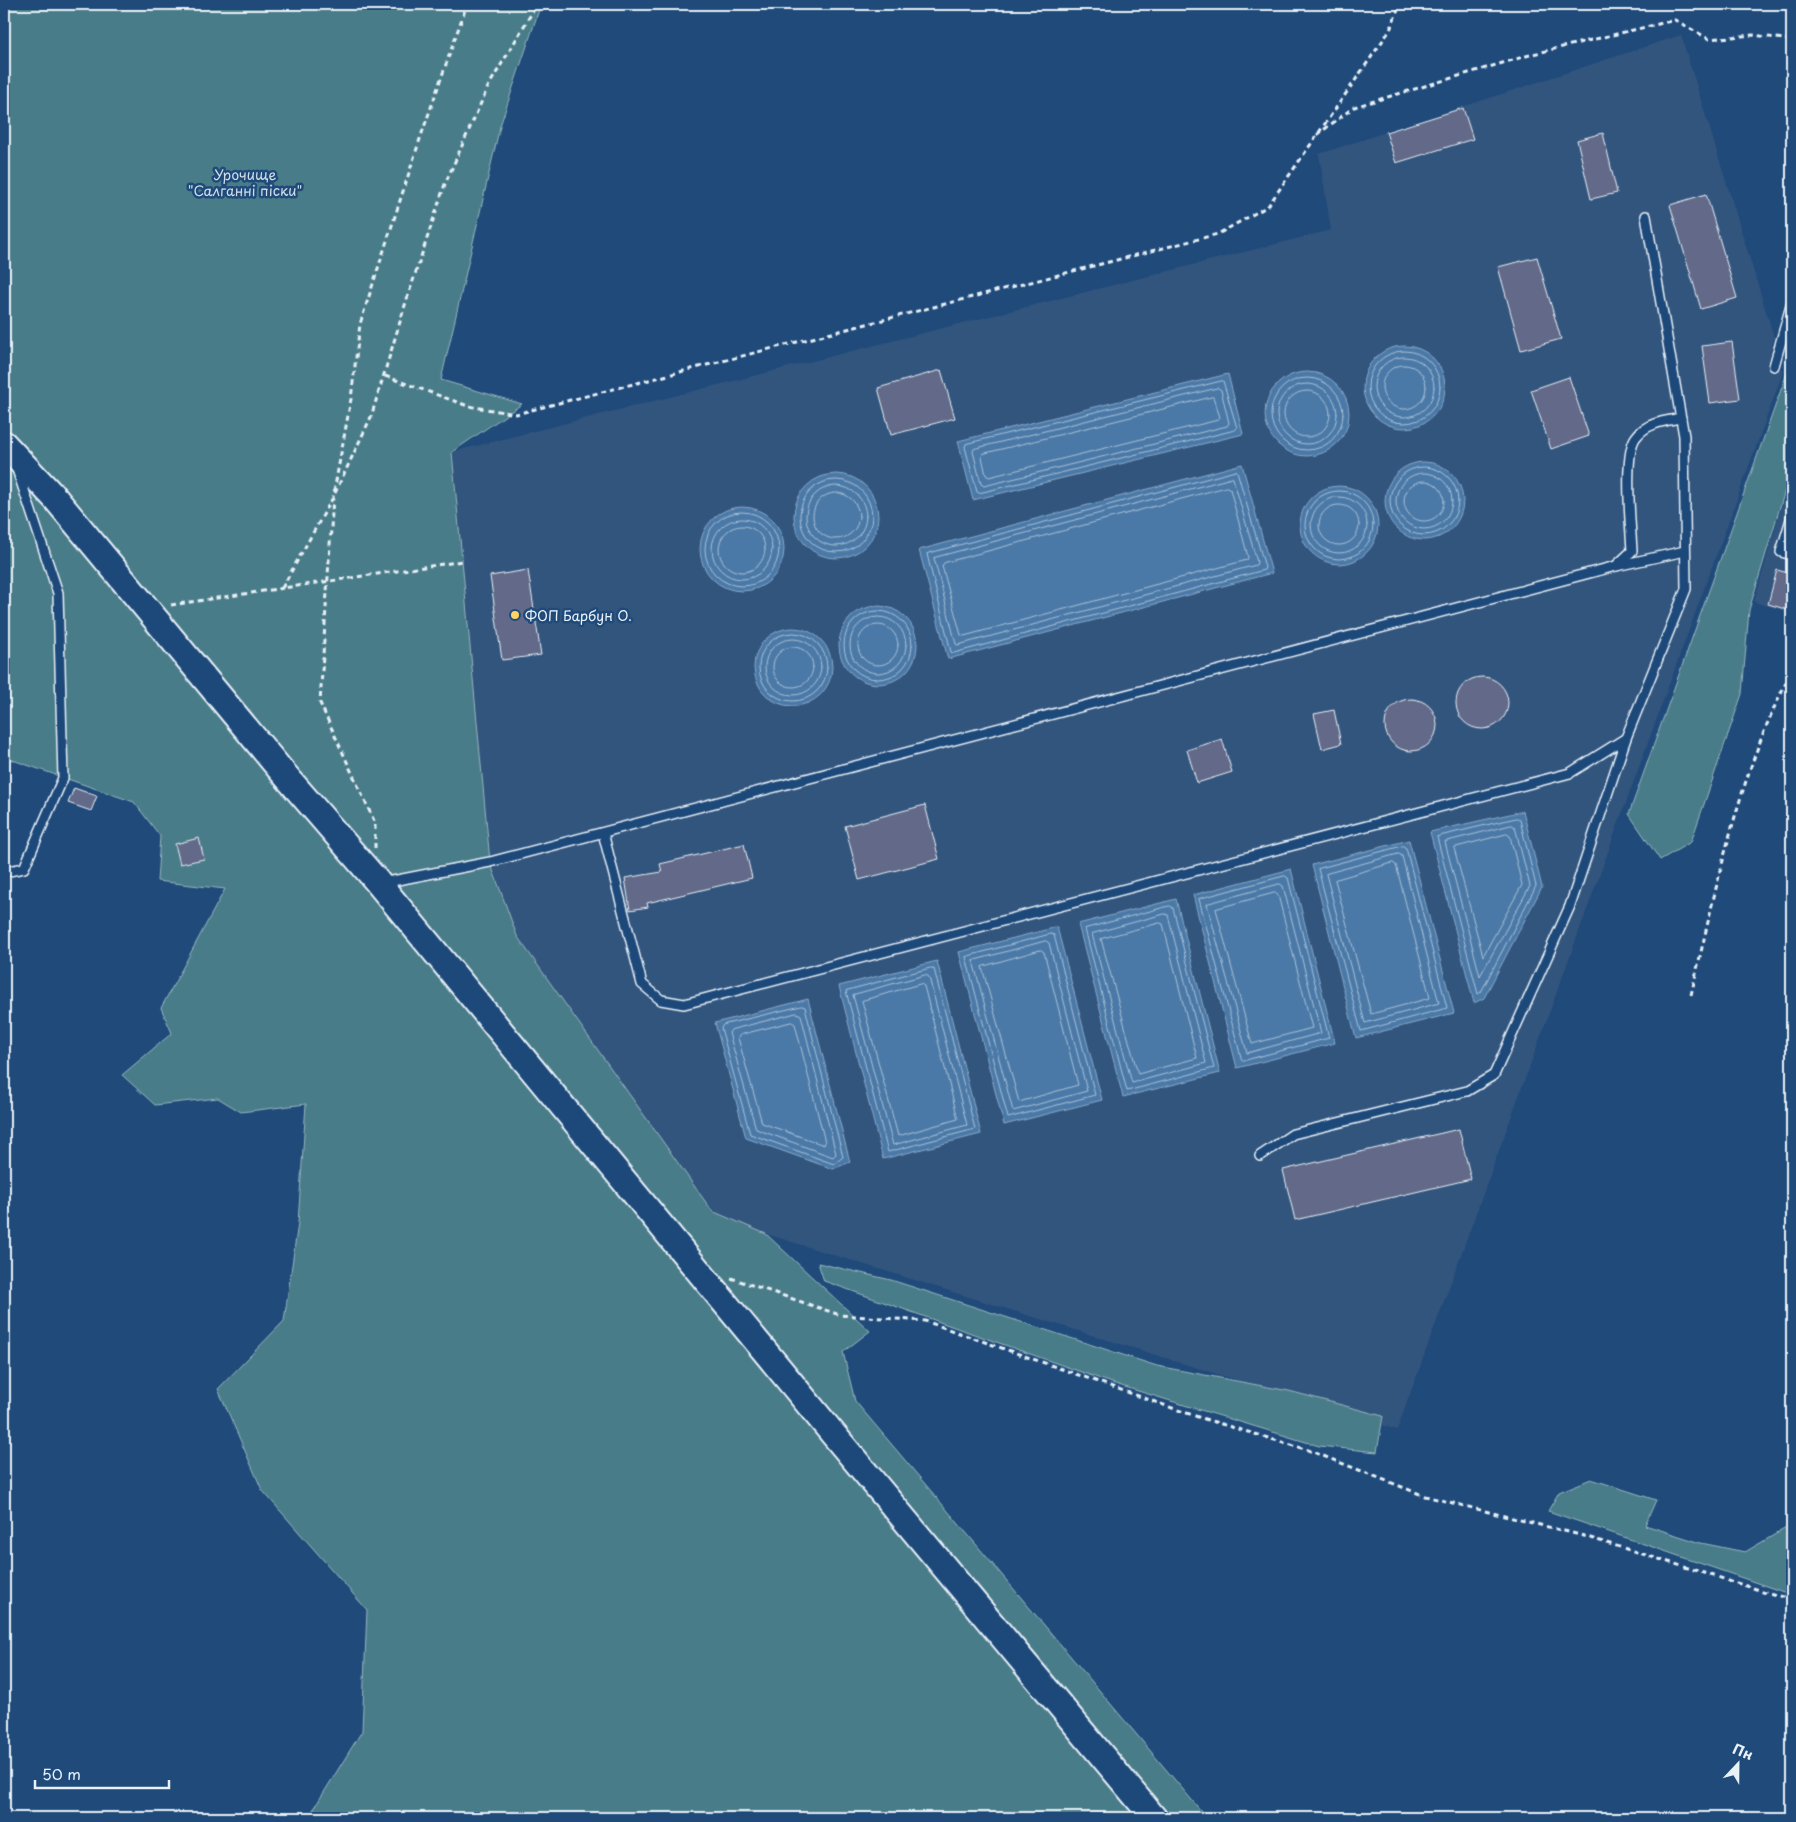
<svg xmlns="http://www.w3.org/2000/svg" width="1796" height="1822" viewBox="0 0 1796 1822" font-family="'Playpen Sans',sans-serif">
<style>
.built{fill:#33547e}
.green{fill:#4a7c89;stroke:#99b6c0}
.water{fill:#4b79a7;stroke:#8aa9c7}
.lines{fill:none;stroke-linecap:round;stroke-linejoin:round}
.shore{stroke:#a9c1d8;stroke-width:1}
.building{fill:#636b89;stroke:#e8f1f8}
.lane-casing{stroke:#e8f1f8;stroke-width:12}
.secondary-casing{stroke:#e8f1f8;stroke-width:29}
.path{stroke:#e8f1f8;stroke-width:3;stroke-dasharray:5 4;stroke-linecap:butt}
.lane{stroke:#1f4a7a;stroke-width:9}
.secondary{stroke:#1f4a7a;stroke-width:25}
.poi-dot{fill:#ffd166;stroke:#1f4a7a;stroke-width:2}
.labels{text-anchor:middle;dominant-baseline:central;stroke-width:5;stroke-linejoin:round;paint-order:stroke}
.park-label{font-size:14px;fill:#d0dfe7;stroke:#1f4a7a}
.poi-label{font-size:14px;fill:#e8f1f8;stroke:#1f4a7a;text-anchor:start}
</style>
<rect width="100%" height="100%" fill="#1f4a7a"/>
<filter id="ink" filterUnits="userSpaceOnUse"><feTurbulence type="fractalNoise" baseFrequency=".02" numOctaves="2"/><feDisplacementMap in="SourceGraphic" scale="10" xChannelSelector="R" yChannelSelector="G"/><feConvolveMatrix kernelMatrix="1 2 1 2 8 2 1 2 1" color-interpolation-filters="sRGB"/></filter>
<g filter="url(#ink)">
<g class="built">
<polygon points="1681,35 1774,337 1768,364 1784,370 1397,1430 766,1234 712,1211 517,936 490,862 452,452 1331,230 1319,154"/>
<polygon points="1792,470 1792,613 1754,602"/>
</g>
<g class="green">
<polygon points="4,4 541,4 500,126 441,380 522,404 452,452 490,862 517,936 712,1211 766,1234 870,1331 843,1352 855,1401 1207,1818 308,1818 362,1731 367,1610 262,1490 218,1389 284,1321 298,1223 306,1104 241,1112 218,1098 155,1105 122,1075 172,1033 161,1008 225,889 157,881 160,836 134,802 4,757"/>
<polygon points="1792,359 1792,467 1749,610 1742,694 1691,842 1660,860 1629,814"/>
<polygon points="818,1263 891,1280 1157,1366 1289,1391 1383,1416 1377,1452 1319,1446 1115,1384 824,1281"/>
<polygon points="1591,1479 1656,1500 1645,1525 1701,1543 1745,1552 1786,1528 1792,1531 1792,1595 1548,1511 1559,1492"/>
</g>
<g class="water">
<circle cx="1404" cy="387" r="41"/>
<circle cx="1307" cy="414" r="42"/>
<polygon points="1228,374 1243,434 973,500 958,441"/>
<circle cx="1424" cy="501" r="39"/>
<polygon points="1242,464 1272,573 948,659 919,550"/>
<circle cx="836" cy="516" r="42"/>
<circle cx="1339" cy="525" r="39"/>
<circle cx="742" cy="549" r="42"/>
<circle cx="878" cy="645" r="39"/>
<circle cx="793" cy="667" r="39"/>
<polygon points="1523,811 1542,887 1484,998 1474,1003 1430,832"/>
<polygon points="1409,840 1454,1013 1356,1038 1312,865"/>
<polygon points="1291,869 1335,1043 1237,1068 1193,895"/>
<polygon points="1176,899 1220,1073 1123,1097 1078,924"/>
<polygon points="1057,927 1102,1100 1004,1125 959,952"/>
<polygon points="937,961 981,1134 883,1159 839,986"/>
<polygon points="808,999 850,1162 833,1169 746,1138 715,1023"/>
</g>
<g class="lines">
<g class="shore">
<circle cx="1404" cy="387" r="36"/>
<circle cx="1404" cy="387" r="30"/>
<circle cx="1404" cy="387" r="22"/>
<circle cx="1307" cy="414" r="36"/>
<polygon points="1223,381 1237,428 1235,430 979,493 977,492 965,447 966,444"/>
<circle cx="1307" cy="414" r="30"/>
<polygon points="1218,388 1221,390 1229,423 1227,426 984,486 981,484 973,451 974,449"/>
<circle cx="1307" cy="414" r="23"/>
<polygon points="1213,397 1220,417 1218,420 989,477 986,475 982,457 983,454"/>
<circle cx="1424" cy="501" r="34"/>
<polygon points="1237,471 1265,567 1264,570 954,653 951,652 927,554"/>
<circle cx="1424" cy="501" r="28"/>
<polygon points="1233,478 1257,562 1256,565 958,645 956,644 934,558"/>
<circle cx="836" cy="516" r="36"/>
<circle cx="1424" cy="501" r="20"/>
<circle cx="836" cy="516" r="30"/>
<polygon points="1227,487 1230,489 1248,557 1247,560 964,636 961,635 942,566 944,563"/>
<circle cx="1339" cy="525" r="34"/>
<circle cx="836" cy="516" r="23"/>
<circle cx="1339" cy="525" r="28"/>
<circle cx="1339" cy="525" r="20"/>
<circle cx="742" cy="549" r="37"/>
<circle cx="742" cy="549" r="30"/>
<circle cx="742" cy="549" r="23"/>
<circle cx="878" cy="645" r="34"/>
<circle cx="878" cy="645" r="28"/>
<circle cx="878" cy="645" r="20"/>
<circle cx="793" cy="667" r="34"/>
<circle cx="793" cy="667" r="28"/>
<circle cx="793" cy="667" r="20"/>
<polygon points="1517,818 1520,820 1536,886 1481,992 1478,994 1437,837"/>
<polygon points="1512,825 1515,827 1530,886 1480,976 1445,842"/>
<polygon points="1507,834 1510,836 1522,885 1483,956 1454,848"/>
<polygon points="1403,846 1406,848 1447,1008 1361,1031 1318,869"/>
<polygon points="1399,854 1402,856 1439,1003 1365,1023 1326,874"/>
<polygon points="1393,863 1396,865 1430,998 1371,1014 1335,880"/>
<polygon points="1285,876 1288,878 1329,1038 1242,1061 1199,899"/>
<polygon points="1280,884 1283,886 1321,1033 1247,1053 1207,904"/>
<polygon points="1275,893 1278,895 1312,1028 1252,1044 1216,909"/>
<polygon points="1170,906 1173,908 1214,1068 1127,1091 1085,929"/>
<polygon points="1165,914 1168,915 1206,1063 1132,1083 1092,934"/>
<polygon points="1160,923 1163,924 1197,1058 1138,1074 1101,939"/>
<polygon points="1051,934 1054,935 1095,1095 1008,1118 966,957"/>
<polygon points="1046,941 1049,943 1087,1091 1013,1111 973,961"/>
<polygon points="1041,950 1044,952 1078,1085 1019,1102 982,967"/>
<polygon points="931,968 934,969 975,1129 888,1152 846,991"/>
<polygon points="926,975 929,977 967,1125 893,1145 853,995"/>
<polygon points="921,984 924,986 958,1119 898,1136 862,1001"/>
<polygon points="802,1006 805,1007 843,1157 834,1164 750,1134 721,1028 723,1025"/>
<polygon points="797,1013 801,1015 836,1154 833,1157 756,1129 729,1033 731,1030"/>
<polygon points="792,1022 795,1024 825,1142 824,1145 762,1123 738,1038 740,1035"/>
</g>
</g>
<g class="building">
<polygon points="1463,108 1473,139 1396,163 1386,132"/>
<polygon points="1603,133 1617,193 1591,199 1577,140"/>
<polygon points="1706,194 1737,298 1701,309 1670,205"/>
<polygon points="1537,257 1561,339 1521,350 1498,267"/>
<polygon points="1732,342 1740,399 1710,403 1702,346"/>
<polygon points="941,370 955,418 891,435 878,388"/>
<polygon points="1569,377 1589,436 1551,449 1531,390"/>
<polygon points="528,570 541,655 502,660 490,576"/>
<polygon points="1777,570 1792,574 1792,611 1768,604"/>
<circle cx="1482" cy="703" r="26"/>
<circle cx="1411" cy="725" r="26"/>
<polygon points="1334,710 1341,744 1322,749 1314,714"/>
<polygon points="1222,739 1232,772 1197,783 1187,750"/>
<polygon points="74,788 97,796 91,811 68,803"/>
<polygon points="925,805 939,859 859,880 845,826"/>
<polygon points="199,838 204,859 180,864 175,844"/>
<polygon points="744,844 752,878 647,903 648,907 630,910 625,878 662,872 660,864"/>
<polygon points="1459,1129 1471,1179 1295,1220 1283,1170"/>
</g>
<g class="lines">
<g class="lane-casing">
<g id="lane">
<polyline points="1774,366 1792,302"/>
<polyline points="1792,516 1781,552 1792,555"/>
<path d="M1616,566l16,-15c-1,-23 -9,-98 4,-114 10,-14 29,-16 45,-19"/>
<polyline points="603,833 642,984 661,1000 684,1004 1570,773 1626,738"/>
<polyline points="4,872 24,868 63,778 58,593 17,469"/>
<polyline points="382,883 490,862 1616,566 1685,551"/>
<polyline points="1260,1156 1293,1134 1467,1091 1494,1075 1570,906 1626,738 1686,589 1684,436 1646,216"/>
</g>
</g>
<g class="secondary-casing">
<polyline id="secondary" points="4,444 55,498 279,768 375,879 834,1435 1154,1818"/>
</g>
<g class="path">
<polyline points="1317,135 1354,107 1533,54 1675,20 1709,39 1753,35 1792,40"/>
<polyline points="385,376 468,406 516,414 1218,234 1268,206 1390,30 1400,4"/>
<polyline points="335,493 371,417 406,302 445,184 488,87 537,4"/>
<polyline points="282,588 332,499"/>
<polyline points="171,605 463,561"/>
<polyline points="375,848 375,823 320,703 333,497 351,399 360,324 420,139 467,4"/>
<path d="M1691,995c26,-110 48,-224 101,-324"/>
<polyline points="731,1278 840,1315 925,1321 1198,1417 1308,1450 1425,1496 1584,1536 1792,1600"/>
</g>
<use href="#lane" class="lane"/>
<use href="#secondary" class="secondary"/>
</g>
</g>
<circle class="poi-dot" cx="515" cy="615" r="5"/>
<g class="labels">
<g class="park-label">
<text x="245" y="174">Урочище<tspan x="245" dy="16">"Салганні піски"</tspan></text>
</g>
<g class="poi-label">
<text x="525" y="615">ФОП Барбун О.</text>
</g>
</g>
<rect width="1796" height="1822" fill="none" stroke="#1f4a7a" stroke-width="20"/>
<rect x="10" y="10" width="1776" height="1802" fill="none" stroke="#e8f1f8" stroke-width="2" filter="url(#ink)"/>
<g transform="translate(1738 1764) rotate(22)" stroke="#1f4a7a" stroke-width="4" paint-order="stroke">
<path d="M0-4L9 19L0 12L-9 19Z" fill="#e8f1f8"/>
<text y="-8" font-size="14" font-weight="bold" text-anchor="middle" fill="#e8f1f8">Пн</text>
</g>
<path d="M35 1780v8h134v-8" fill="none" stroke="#e8f1f8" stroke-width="2.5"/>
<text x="42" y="1780" font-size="15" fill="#e8f1f8" stroke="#1f4a7a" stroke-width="4" paint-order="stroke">50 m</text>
</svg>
